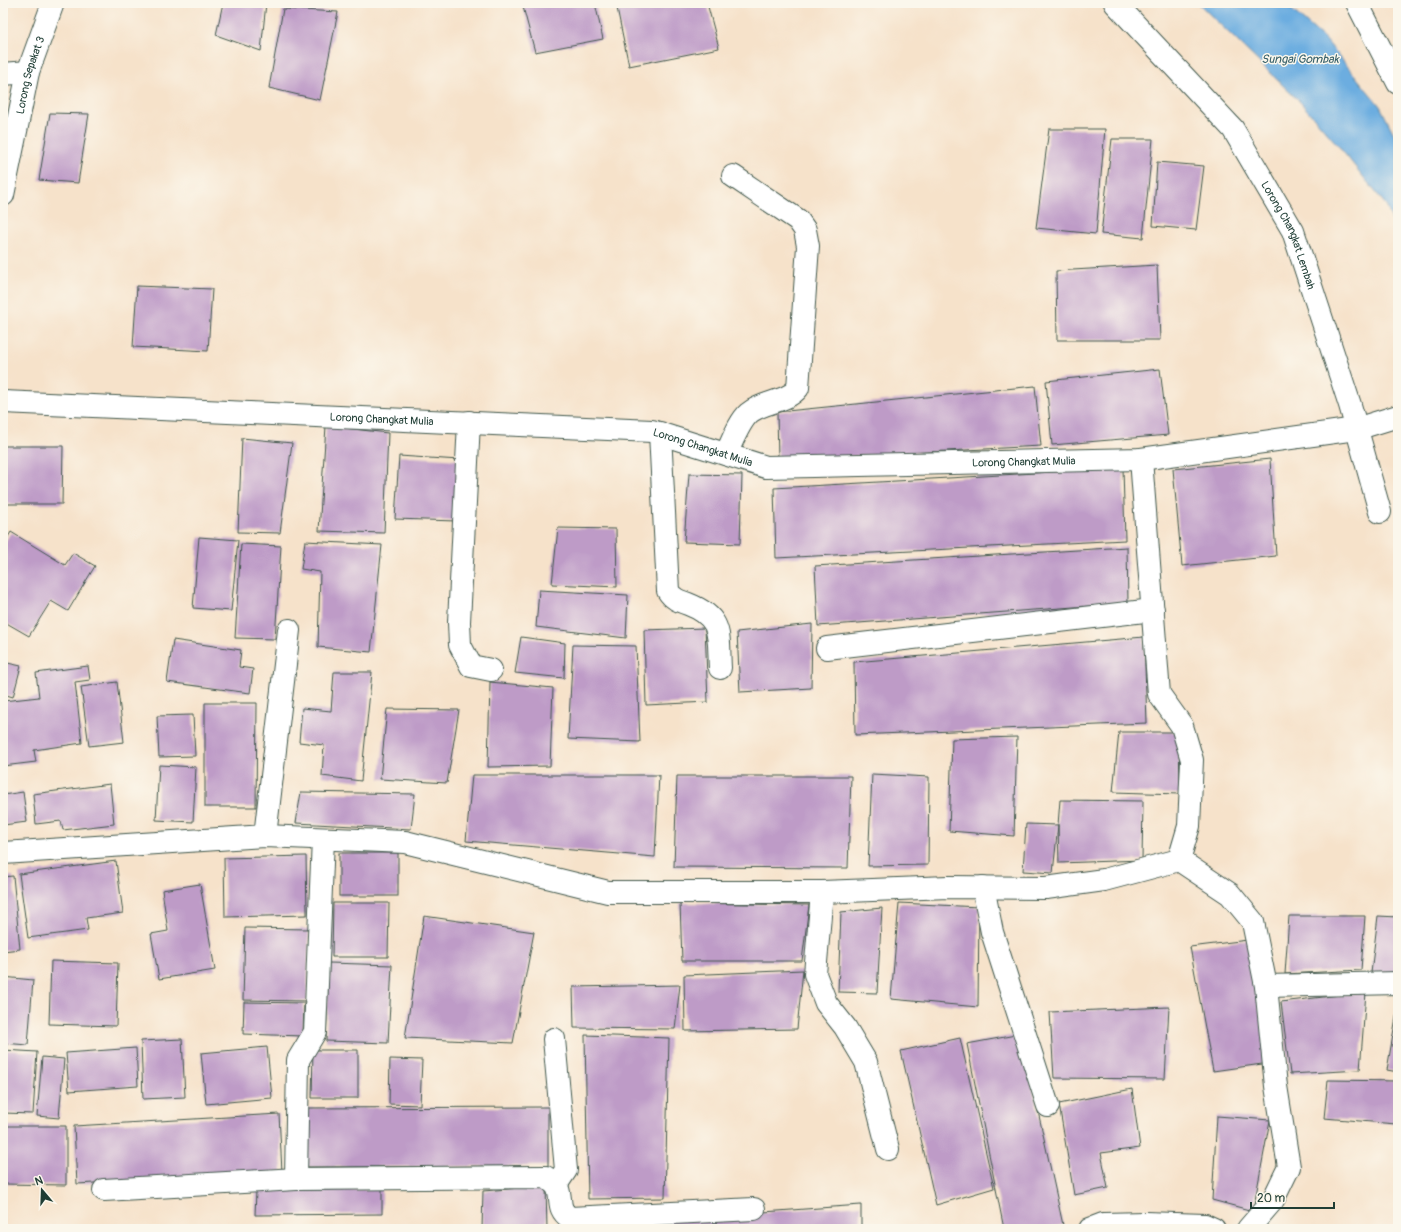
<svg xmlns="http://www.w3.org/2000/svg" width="1401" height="1232" viewBox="0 0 1401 1232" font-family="Pangolin,sans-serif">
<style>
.water{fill:#6cade0;stroke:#46758a}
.building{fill:#be9bc7}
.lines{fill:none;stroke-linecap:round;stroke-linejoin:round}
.minor-casing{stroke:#3f564a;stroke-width:24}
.minor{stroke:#fff;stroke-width:22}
.labels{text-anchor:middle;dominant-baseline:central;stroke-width:3;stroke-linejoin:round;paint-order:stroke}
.street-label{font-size:11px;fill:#1f3d34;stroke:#fbf7ec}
.water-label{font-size:12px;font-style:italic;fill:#365f68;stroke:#fbf7ec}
</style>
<rect width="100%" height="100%" fill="#fbf7ec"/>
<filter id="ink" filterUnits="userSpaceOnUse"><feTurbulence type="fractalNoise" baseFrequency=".025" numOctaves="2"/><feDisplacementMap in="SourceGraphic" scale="8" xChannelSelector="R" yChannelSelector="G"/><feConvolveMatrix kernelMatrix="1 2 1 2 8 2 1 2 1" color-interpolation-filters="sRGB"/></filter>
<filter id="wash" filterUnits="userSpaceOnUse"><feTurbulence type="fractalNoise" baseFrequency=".012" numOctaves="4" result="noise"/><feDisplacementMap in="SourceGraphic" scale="16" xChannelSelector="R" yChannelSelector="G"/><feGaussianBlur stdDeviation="0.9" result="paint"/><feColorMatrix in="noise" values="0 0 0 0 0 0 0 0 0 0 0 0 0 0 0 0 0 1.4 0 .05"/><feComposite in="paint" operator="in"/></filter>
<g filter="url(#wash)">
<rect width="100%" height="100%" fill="#f6e2ca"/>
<polygon class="water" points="1198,3 1284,3 1325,39 1380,106 1398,142 1398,235 1386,205 1336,143 1301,103"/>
<g id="blocks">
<g class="building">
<polygon points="223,3 266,3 261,51 216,35"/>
<polygon points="522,3 595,3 603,39 535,52"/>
<polygon points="616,3 707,3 719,48 629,66"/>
<polygon points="283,9 338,12 320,100 269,88"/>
<polygon points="50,113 89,114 78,183 39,180"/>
<polygon points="1049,129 1105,129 1096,234 1036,228"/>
<polygon points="1112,139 1153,139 1143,238 1101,234"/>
<polygon points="1157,162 1204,166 1196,230 1153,226"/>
<polygon points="1157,265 1160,340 1057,340 1056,271"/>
<polygon points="137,286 212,289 208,351 133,347"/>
<polygon points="1160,369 1168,435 1052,445 1046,381"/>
<polygon points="1035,386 1041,446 778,460 777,412"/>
<polygon points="326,426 388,433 384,533 319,531"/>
<polygon points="242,438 292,443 280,533 238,532"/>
<polygon points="3,446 63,446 62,504 3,504"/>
<polygon points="399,456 459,460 456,521 395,519"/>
<polygon points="1270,459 1276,556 1182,566 1173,469"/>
<polygon points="1123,468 1125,540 776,558 774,488"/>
<polygon points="689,474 742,475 740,544 684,542"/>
<polygon points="558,528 616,529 617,587 552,584"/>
<polygon points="11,532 65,565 73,553 95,566 68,611 51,601 29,636 3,621 3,545"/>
<polygon points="199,537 238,540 231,611 193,608"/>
<polygon points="305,541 382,545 371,652 318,647 320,572 301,569"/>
<polygon points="241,544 281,546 275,639 235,638"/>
<polygon points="1127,547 1128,603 818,626 815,566"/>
<polygon points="539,590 628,595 626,638 536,627"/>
<polygon points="812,624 811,688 740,692 737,632"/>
<polygon points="705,628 708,702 646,705 644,630"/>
<polygon points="521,637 565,643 564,678 515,673"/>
<polygon points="1144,637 1147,723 855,735 854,662"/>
<polygon points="173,640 241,650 239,667 253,669 250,693 167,682"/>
<polygon points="573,645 636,646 640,742 568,739"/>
<polygon points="3,662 21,666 13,697 3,694"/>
<polygon points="88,666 90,680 75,682 82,743 34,750 36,762 3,766 3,701 39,697 36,673"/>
<polygon points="334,672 372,672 361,781 322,776 324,745 299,742 302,708 331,711"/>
<polygon points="117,682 124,742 89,746 81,687"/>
<polygon points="490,682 553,688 550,766 488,767"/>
<polygon points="205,703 257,703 256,807 205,807"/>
<polygon points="387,709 459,710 447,783 380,779"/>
<polygon points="193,715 195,756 159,757 157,716"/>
<polygon points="1119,732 1179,732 1180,794 1113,792"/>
<polygon points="1017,737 1014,836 949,831 952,739"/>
<polygon points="159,765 196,767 193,822 156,820"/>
<polygon points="872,774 929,777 928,865 868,866"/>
<polygon points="472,775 659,775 655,857 466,841"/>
<polygon points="677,776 851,776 848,868 674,867"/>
<polygon points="110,784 114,824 63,830 61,821 36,824 33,794"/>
<polygon points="23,792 27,822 3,825 3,795"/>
<polygon points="301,792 415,794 411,829 296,823"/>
<polygon points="1060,800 1143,801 1142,860 1059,863 1058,825"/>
<polygon points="1026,824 1058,825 1053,873 1023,871"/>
<rect x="339" y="853" width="59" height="43"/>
<polygon points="306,856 307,915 225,917 224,858"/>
<polygon points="116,861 123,913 86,918 88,930 28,938 19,874"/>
<polygon points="13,876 20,949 3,951 3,877"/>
<polygon points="200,884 215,970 159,979 151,934 168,931 162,890"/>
<polygon points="333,903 389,903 388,957 332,957"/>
<polygon points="680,903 809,905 802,961 682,961"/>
<polygon points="899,903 979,907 978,1007 891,999"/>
<polygon points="882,908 877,993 838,992 841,912"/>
<polygon points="424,916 534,932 513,1043 405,1038"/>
<polygon points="1289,916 1365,916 1361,970 1285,974"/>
<polygon points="1378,916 1398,917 1398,974 1371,973"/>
<polygon points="245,928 309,929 307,1001 243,1000"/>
<polygon points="1248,940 1269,1063 1213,1071 1190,947"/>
<polygon points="51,961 118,963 116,1026 49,1024"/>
<polygon points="329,963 392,965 388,1043 326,1041"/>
<polygon points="803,970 797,1029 685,1031 684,975"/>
<polygon points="3,977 33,980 28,1045 3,1043"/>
<polygon points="680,985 675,1029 574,1028 573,987"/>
<polygon points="1366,992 1360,1070 1290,1074 1281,1002"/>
<polygon points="244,1002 304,1003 303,1036 243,1034"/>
<polygon points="1169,1007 1165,1079 1054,1078 1050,1012"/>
<polygon points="1397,1011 1398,1011 1398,1072 1387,1070"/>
<polygon points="1021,1034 1063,1225 1041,1229 1004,1229 967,1044"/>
<polygon points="585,1035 669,1038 665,1198 588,1199"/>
<polygon points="960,1038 994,1188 936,1205 901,1051"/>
<polygon points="182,1039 185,1097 143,1099 141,1041"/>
<polygon points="267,1047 272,1098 206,1104 201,1053"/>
<polygon points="136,1048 138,1086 69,1091 66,1053"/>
<polygon points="3,1050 37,1052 33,1114 3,1113"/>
<polygon points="313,1050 358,1050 358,1098 312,1098"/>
<polygon points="42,1057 64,1059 59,1118 37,1116"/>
<polygon points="390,1059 422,1060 420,1105 389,1104"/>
<polygon points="1328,1080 1398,1081 1398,1118 1396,1124 1324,1118"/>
<polygon points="1132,1089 1140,1148 1101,1153 1108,1188 1074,1195 1059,1104"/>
<polygon points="548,1107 548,1166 304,1167 304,1108"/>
<polygon points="279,1114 282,1172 77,1184 74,1126"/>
<polygon points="1217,1116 1270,1120 1253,1211 1212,1200"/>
<polygon points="3,1126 66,1126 66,1185 3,1184"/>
<polygon points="546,1186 547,1229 482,1229 483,1191"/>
<polygon points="382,1189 382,1214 255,1215 256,1191"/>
<polygon points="861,1205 861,1229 652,1229 652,1220"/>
</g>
</g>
</g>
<g filter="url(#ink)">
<use href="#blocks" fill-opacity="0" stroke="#3f564a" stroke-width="1"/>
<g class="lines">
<g class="minor-casing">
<g id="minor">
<path id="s1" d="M1115,3l118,126 60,102 57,174 30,107"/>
<polyline points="1357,3 1398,83"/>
<polyline points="3,74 28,72"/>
<path id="s2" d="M3,195l25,-123 25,-69"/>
<path id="s3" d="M3,402l649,29 114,36 375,-8 215,-30 42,-13"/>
<polyline points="469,422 459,622 460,645 471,666 491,670"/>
<path d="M660,433l8,158c5,8 11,10 20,13 36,14 30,32 32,64"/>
<path d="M726,454c6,-12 13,-32 23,-41 14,-12 37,-10 49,-25l10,-142 -3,-16 -7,-10 -65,-44"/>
<polyline points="827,648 1153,610"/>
<polyline points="265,836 289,630"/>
<polyline points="3,853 265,836 405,842 608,892 822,892 948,887 1046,888 1104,880 1179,860 1189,826 1192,760 1182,726 1159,694 1141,459"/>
<polyline points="1179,860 1230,894 1253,922 1266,986 1276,1086 1289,1167 1273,1200 1248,1229"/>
<polyline points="983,887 992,932 1048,1106"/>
<polyline points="822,892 815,974 826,1003 845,1027 866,1062 888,1149"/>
<polyline points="1266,986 1398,983"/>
<polyline points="296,1179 298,1060 315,1032 323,839"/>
<path d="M556,1185c8,13 -1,23 14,33l184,-9"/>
<polyline points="104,1190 296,1179 546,1177 556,1185 566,1170 554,1039"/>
<polyline points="1090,1229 1103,1224 1145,1223 1205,1225 1214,1229"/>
</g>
</g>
<use href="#minor" class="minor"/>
</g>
</g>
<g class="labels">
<g class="street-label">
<text stroke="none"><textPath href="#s2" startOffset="123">Lorong Sepakat 3</textPath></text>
<text stroke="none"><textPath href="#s1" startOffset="293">Lorong Changkat Lembah</textPath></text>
<text stroke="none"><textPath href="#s3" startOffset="379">Lorong Changkat Mulia</textPath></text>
<text stroke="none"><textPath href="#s3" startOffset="703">Lorong Changkat Mulia</textPath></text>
<text stroke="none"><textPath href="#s3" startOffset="1027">Lorong Changkat Mulia</textPath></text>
</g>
<g class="water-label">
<text x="1300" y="59">Sungai Gombak</text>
</g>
</g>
<rect width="1401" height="1232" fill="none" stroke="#fbf7ec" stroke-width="16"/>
<g transform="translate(42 1190) rotate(341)" stroke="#fbf7ec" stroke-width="3" paint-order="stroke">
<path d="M0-3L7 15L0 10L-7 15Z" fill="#1f3d34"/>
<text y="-6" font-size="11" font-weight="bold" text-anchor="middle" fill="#1f3d34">N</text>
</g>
<path d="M1251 1202v6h83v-6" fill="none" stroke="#1f3d34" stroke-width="2"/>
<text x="1257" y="1202" font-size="12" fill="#1f3d34" stroke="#fbf7ec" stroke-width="3" paint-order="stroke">20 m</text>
</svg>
